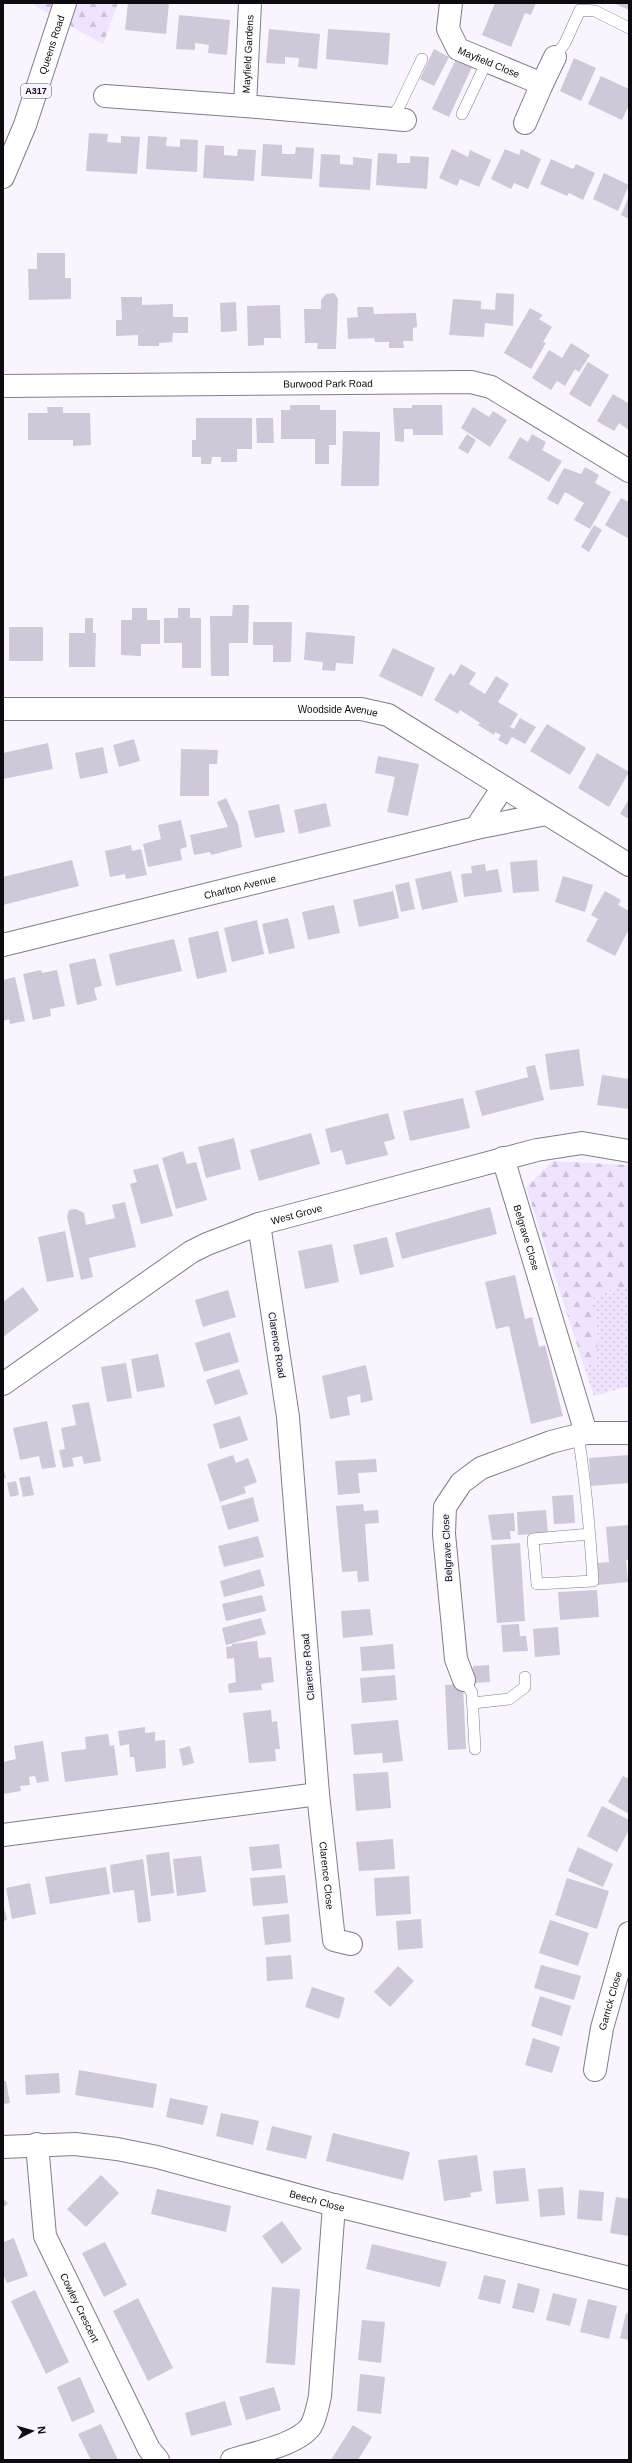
<svg xmlns="http://www.w3.org/2000/svg" width="632" height="2463" viewBox="0 0 632 2463" font-family="Helvetica,sans-serif">
<style>
.grass{fill:url(#grass-dots)}
.forest{fill:url(#forest-firs)}
.building{fill:#cfc8d8}
.lines{fill:none;stroke-linecap:round;stroke-linejoin:round}
.lane-casing{stroke:#827c8a;stroke-width:12}
.street-casing{stroke:#827c8a;stroke-width:24}
.primary-casing{stroke:#827c8a;stroke-width:24}
.lane{stroke:#fff;stroke-width:11}
.street{stroke:#fff;stroke-width:22}
.primary{stroke:#fff;stroke-width:22}
.labels{text-anchor:middle;dominant-baseline:central;stroke-width:3;stroke-linejoin:round;paint-order:stroke}
.shield{fill:#f9f5ff;stroke:#545158;stroke-width:1}
.shield-label{font-size:9px;font-weight:bold;fill:#0d0b10}
.street-label{font-size:10px;fill:#0d0b10;stroke:#f9f5ff}
</style>
<defs>
<pattern id="grass-dots" width="8" height="8" patternUnits="userSpaceOnUse"><rect width="8" height="8" fill="#efe3fd"/><path d="M2 2h.1M6 6h.1" fill="none" stroke="#ccc1d8" stroke-width="1.8" stroke-linecap="round"/></pattern>
<pattern id="forest-firs" width="22" height="20" patternUnits="userSpaceOnUse"><rect width="22" height="20" fill="#efe3fd"/><path d="M5 1l3.5 6h-7zM16 11l3.5 6h-7z" fill="#ccc1d8"/></pattern>
</defs>
<rect width="100%" height="100%" fill="#f9f5ff"/>
<polygon class="grass" points="629,1288 629,1386 594,1396 584,1366 596,1363 598,1339 592,1299 608,1290"/>
<g class="forest">
<polygon points="30,3 118,3 103,44"/>
<polygon points="553,1161 629,1165 629,1288 608,1290 592,1299 598,1339 596,1364 584,1366 526,1187"/>
</g>
<g class="building">
<polygon points="128,3 169,3 166,34 125,30"/>
<polygon points="495,3 536,3 531,15 525,13 511,47 482,35"/>
<polygon points="613,3 629,3 629,10"/>
<polygon points="179,15 230,20 227,55 208,53 209,45 195,43 195,50 176,49"/>
<polygon points="269,29 320,34 317,69 298,67 299,58 285,57 285,64 266,63"/>
<polygon points="328,29 390,33 388,65 326,59"/>
<polygon points="434,49 449,57 434,86 420,79"/>
<polygon points="574,58 596,68 581,101 560,91"/>
<polygon points="456,59 472,67 449,117 432,109"/>
<polygon points="601,76 629,89 629,105 622,120 588,104"/>
<polygon points="89,133 108,134 107,142 121,143 121,136 140,137 137,174 86,171"/>
<polygon points="148,136 167,137 166,146 180,147 180,139 198,140 197,172 146,169"/>
<polygon points="263,144 282,145 282,154 295,154 296,147 314,148 312,179 261,176"/>
<polygon points="205,145 224,146 224,155 237,156 238,149 256,150 254,181 203,178"/>
<polygon points="452,149 468,157 470,150 491,160 479,187 460,179 457,186 439,178"/>
<polygon points="505,149 519,155 521,149 541,159 528,189 514,183 511,189 491,179"/>
<polygon points="378,153 397,154 397,163 410,163 410,156 429,157 427,189 376,185"/>
<polygon points="321,154 340,155 340,164 353,165 353,157 372,159 370,190 319,187"/>
<polygon points="551,159 573,169 576,164 595,173 583,200 569,193 567,196 540,184"/>
<polygon points="604,173 629,185 618,211 593,199"/>
<polygon points="629,196 629,219 621,215"/>
<polygon points="37,253 65,253 65,278 71,278 71,299 29,300 28,269 37,269"/>
<polygon points="334,293 338,299 336,349 317,349 318,343 305,343 304,309 321,309 321,300 326,294"/>
<polygon points="496,293 514,294 513,326 485,323 484,337 449,335 453,299 481,301 481,309 495,310"/>
<polygon points="121,297 142,297 142,305 173,304 173,317 188,317 188,333 173,333 172,342 159,343 159,346 138,346 138,335 116,336 116,320 122,320"/>
<polygon points="236,302 237,331 221,332 220,303"/>
<polygon points="280,305 281,338 264,338 264,345 248,346 247,306"/>
<polygon points="357,307 373,307 374,314 416,313 417,327 413,328 413,341 403,341 404,348 389,348 389,342 375,342 374,338 348,339 347,318 358,317"/>
<polygon points="530,308 543,315 539,319 552,327 543,342 546,343 531,369 504,353"/>
<polygon points="571,343 590,355 579,372 575,369 565,386 557,381 551,390 532,378 549,350 562,358"/>
<polygon points="588,362 609,375 590,407 569,394"/>
<polygon points="613,394 628,403 629,400 629,430 619,423 614,431 597,421"/>
<polygon points="290,405 320,405 320,410 336,410 336,445 329,445 329,464 315,464 315,439 281,439 281,410 290,410"/>
<polygon points="412,405 442,405 443,435 413,435 413,429 404,429 404,442 395,441 393,408 412,408"/>
<polygon points="47,407 63,407 63,413 90,413 91,445 73,446 73,440 28,440 28,413 48,413"/>
<polygon points="473,407 489,417 493,411 507,420 490,447 461,428"/>
<polygon points="196,418 252,418 252,449 237,449 237,462 221,462 221,457 212,457 211,464 201,464 201,457 192,457 192,440 196,440"/>
<polygon points="256,418 273,418 274,443 257,443"/>
<polygon points="343,431 380,432 379,486 341,486"/>
<polygon points="467,434 476,440 468,454 458,448"/>
<polygon points="532,434 546,442 542,450 562,461 549,482 508,458 520,437 528,442"/>
<polygon points="585,467 599,475 595,483 611,492 590,529 574,520 584,503 565,492 558,505 547,499 564,468 581,474"/>
<polygon points="621,498 629,502 629,539 605,525"/>
<polygon points="594,525 602,530 589,552 581,547"/>
<polygon points="233,605 249,605 248,643 229,643 229,676 211,676 210,616 232,616"/>
<polygon points="132,608 147,608 147,620 160,620 160,644 141,644 141,656 121,655 121,620 132,620"/>
<polygon points="178,608 190,608 190,618 201,618 201,668 182,668 182,643 164,643 164,618 178,618"/>
<polygon points="85,618 93,618 93,633 96,633 95,667 69,667 69,633 85,633"/>
<polygon points="253,622 292,622 291,662 273,662 273,645 253,645"/>
<rect x="9" y="627" width="34" height="34"/>
<polygon points="306,632 355,636 353,664 336,663 335,671 322,670 323,662 304,660"/>
<polygon points="393,648 435,668 422,697 379,676"/>
<polygon points="461,664 476,673 469,684 485,694 496,676 509,684 498,702 518,714 510,727 514,729 520,718 536,727 525,744 512,737 507,745 498,740 501,735 495,732 494,735 478,725 480,723 460,710 458,714 434,700 450,673 454,676"/>
<polygon points="547,724 586,748 570,775 530,751"/>
<polygon points="134,739 140,761 119,767 113,745"/>
<polygon points="48,743 53,769 3,779 3,753"/>
<polygon points="103,747 108,773 80,779 75,753"/>
<polygon points="181,749 218,750 217,764 209,764 209,796 180,796"/>
<polygon points="597,753 629,772 609,807 578,788"/>
<polygon points="378,756 419,764 408,816 387,812 395,777 375,773"/>
<polygon points="226,798 238,824 242,847 211,855 210,852 194,855 190,835 228,827 217,802"/>
<polygon points="629,799 629,819 620,814"/>
<polygon points="326,803 331,826 299,834 294,810"/>
<polygon points="279,804 285,832 255,838 248,811"/>
<polygon points="181,820 187,847 180,849 182,860 148,867 143,844 161,839 158,825"/>
<polygon points="131,845 132,851 141,849 147,875 126,879 125,874 110,877 105,851"/>
<polygon points="72,860 79,886 3,905 3,877"/>
<polygon points="537,860 539,891 513,893 510,862"/>
<polygon points="485,864 486,871 498,869 502,892 464,897 461,874 472,873 471,866"/>
<polygon points="451,871 458,902 422,910 415,879"/>
<polygon points="563,876 593,885 585,912 555,902"/>
<polygon points="409,882 415,909 401,912 395,885"/>
<polygon points="393,891 399,918 359,927 353,900"/>
<polygon points="605,891 621,900 618,905 629,911 629,929 615,956 586,941 598,919 591,915"/>
<polygon points="334,905 340,933 308,940 302,912"/>
<polygon points="288,918 295,948 269,954 262,924"/>
<polygon points="257,920 264,954 232,962 224,928"/>
<polygon points="218,931 227,972 197,979 188,938"/>
<polygon points="174,939 182,971 116,986 109,954"/>
<polygon points="95,958 102,986 94,988 97,1000 77,1005 69,964"/>
<polygon points="41,970 42,973 57,970 65,1006 50,1009 51,1016 33,1020 23,974"/>
<polygon points="15,977 25,1021 10,1024 9,1019 3,1021 3,980"/>
<polygon points="579,1049 584,1086 550,1090 545,1054"/>
<polygon points="535,1065 544,1100 482,1116 475,1091 528,1077 526,1067"/>
<polygon points="602,1075 629,1079 629,1109 597,1105"/>
<polygon points="463,1098 470,1128 410,1141 403,1111"/>
<polygon points="388,1113 395,1139 384,1142 388,1155 346,1165 342,1150 331,1153 325,1129"/>
<polygon points="311,1133 320,1164 259,1181 250,1150"/>
<polygon points="234,1138 241,1169 206,1178 198,1147"/>
<polygon points="183,1151 187,1164 196,1162 207,1200 176,1209 162,1158"/>
<polygon points="158,1164 173,1216 141,1224 130,1184 137,1182 133,1170"/>
<polygon points="125,1202 136,1247 89,1258 93,1277 81,1280 67,1217 69,1210 76,1209 84,1213 86,1225 115,1218 112,1205"/>
<polygon points="490,1207 497,1234 402,1259 395,1233"/>
<polygon points="65,1231 74,1277 47,1282 38,1237"/>
<polygon points="387,1237 394,1267 360,1275 353,1245"/>
<polygon points="332,1244 339,1282 305,1289 298,1251"/>
<polygon points="515,1275 525,1319 532,1317 539,1347 545,1345 563,1416 531,1424 509,1326 496,1329 485,1282"/>
<polygon points="23,1287 39,1310 3,1337 3,1302"/>
<polygon points="228,1290 236,1317 203,1327 195,1300"/>
<polygon points="230,1332 239,1362 204,1372 195,1343"/>
<polygon points="158,1354 165,1387 137,1392 131,1359"/>
<polygon points="126,1363 132,1398 107,1402 101,1367"/>
<polygon points="366,1365 373,1400 361,1403 360,1394 347,1397 350,1415 330,1419 322,1376"/>
<polygon points="239,1369 248,1394 215,1405 206,1380"/>
<polygon points="89,1402 101,1461 84,1464 82,1456 72,1458 74,1466 63,1468 59,1450 65,1449 61,1428 76,1425 72,1405"/>
<polygon points="240,1416 248,1440 220,1449 213,1424"/>
<polygon points="47,1421 56,1467 42,1469 39,1456 20,1460 13,1428"/>
<polygon points="233,1455 236,1463 248,1458 257,1482 244,1487 246,1493 220,1502 207,1464"/>
<polygon points="629,1455 629,1483 591,1486 589,1458"/>
<polygon points="376,1459 377,1472 358,1473 360,1493 338,1495 335,1461"/>
<polygon points="3,1467 6,1478 3,1478"/>
<polygon points="30,1476 34,1495 23,1497 19,1478"/>
<polygon points="16,1481 19,1495 10,1497 7,1483"/>
<polygon points="573,1495 575,1523 554,1524 552,1496"/>
<polygon points="253,1497 259,1521 228,1530 221,1506"/>
<polygon points="363,1504 364,1511 378,1510 379,1523 365,1524 369,1581 358,1582 357,1571 342,1572 336,1506"/>
<polygon points="546,1510 548,1533 518,1535 517,1512"/>
<polygon points="514,1513 515,1531 510,1531 511,1539 492,1540 488,1515"/>
<polygon points="629,1525 629,1560 626,1560 628,1582 598,1585 596,1563 609,1562 606,1527"/>
<polygon points="258,1536 264,1557 224,1567 218,1546"/>
<polygon points="520,1543 525,1621 497,1623 491,1545"/>
<polygon points="260,1569 265,1586 224,1597 220,1581"/>
<polygon points="597,1590 599,1617 560,1620 558,1592"/>
<polygon points="262,1595 266,1611 226,1621 222,1604"/>
<polygon points="370,1609 373,1635 343,1638 341,1611"/>
<polygon points="261,1618 266,1634 226,1645 222,1628"/>
<polygon points="519,1624 520,1636 526,1636 528,1651 503,1652 501,1625"/>
<polygon points="558,1627 560,1655 535,1657 533,1629"/>
<polygon points="257,1641 259,1658 271,1657 274,1682 261,1684 262,1690 229,1693 228,1684 236,1682 234,1658 227,1659 226,1647 232,1646 232,1644"/>
<polygon points="393,1644 395,1669 362,1671 360,1647"/>
<polygon points="489,1665 490,1682 474,1683 473,1666"/>
<polygon points="395,1675 397,1700 362,1703 360,1678"/>
<polygon points="463,1684 466,1749 448,1750 445,1685"/>
<polygon points="271,1710 272,1722 277,1721 280,1749 275,1749 276,1761 249,1763 243,1713"/>
<polygon points="398,1720 403,1761 383,1763 382,1753 354,1755 351,1724"/>
<polygon points="145,1727 145,1733 155,1732 155,1741 165,1740 166,1768 136,1772 134,1757 130,1757 129,1744 120,1746 118,1731"/>
<polygon points="108,1734 110,1746 114,1745 118,1775 65,1782 61,1752 86,1749 85,1737"/>
<polygon points="43,1741 49,1781 37,1783 35,1776 29,1777 30,1785 20,1786 21,1791 3,1794 3,1762 16,1759 14,1746"/>
<polygon points="190,1746 194,1763 183,1766 179,1749"/>
<polygon points="388,1772 391,1808 356,1811 353,1774"/>
<polygon points="623,1776 629,1779 629,1814 608,1802"/>
<polygon points="602,1806 629,1820 629,1830 617,1852 587,1836"/>
<polygon points="393,1839 395,1869 359,1871 356,1842"/>
<polygon points="279,1844 282,1868 252,1871 249,1847"/>
<polygon points="578,1847 613,1864 603,1887 568,1871"/>
<polygon points="169,1852 174,1893 151,1896 146,1855"/>
<polygon points="201,1856 206,1892 177,1896 173,1859"/>
<polygon points="143,1859 151,1921 138,1923 134,1890 113,1893 110,1865"/>
<polygon points="106,1867 110,1894 50,1904 45,1877"/>
<polygon points="285,1875 288,1903 253,1906 250,1878"/>
<polygon points="409,1876 411,1914 376,1916 374,1878"/>
<polygon points="567,1878 609,1891 597,1929 555,1915"/>
<polygon points="30,1883 36,1914 12,1919 6,1888"/>
<polygon points="3,1903 7,1920 3,1921"/>
<polygon points="289,1914 291,1942 265,1945 262,1917"/>
<polygon points="421,1919 423,1948 398,1950 396,1921"/>
<polygon points="550,1920 589,1933 578,1966 539,1953"/>
<polygon points="291,1955 293,1979 267,1981 266,1957"/>
<polygon points="541,1965 581,1976 574,2000 534,1988"/>
<polygon points="398,1966 414,1981 390,2007 374,1992"/>
<polygon points="312,1987 345,1998 339,2019 305,2007"/>
<polygon points="540,1996 571,2006 562,2036 531,2026"/>
<polygon points="533,2038 560,2047 552,2073 525,2065"/>
<polygon points="79,2070 157,2084 153,2108 75,2095"/>
<polygon points="59,2073 60,2093 26,2095 25,2075"/>
<polygon points="3,2081 6,2081 10,2103 3,2104"/>
<polygon points="170,2098 208,2106 203,2125 166,2117"/>
<polygon points="221,2113 259,2121 253,2145 216,2136"/>
<polygon points="272,2126 312,2136 306,2159 266,2150"/>
<polygon points="333,2133 410,2152 403,2180 326,2161"/>
<polygon points="477,2155 482,2191 470,2193 471,2197 444,2201 438,2160"/>
<polygon points="525,2168 529,2201 496,2204 493,2171"/>
<polygon points="101,2175 119,2193 86,2227 67,2209"/>
<polygon points="563,2187 565,2215 540,2217 538,2189"/>
<polygon points="157,2189 231,2206 226,2232 151,2214"/>
<polygon points="579,2190 604,2192 602,2221 577,2219"/>
<polygon points="616,2197 629,2199 629,2236 610,2233"/>
<polygon points="3,2199 8,2203 3,2208"/>
<polygon points="282,2221 302,2249 282,2264 262,2236"/>
<polygon points="14,2238 28,2276 7,2283 3,2274 3,2242"/>
<polygon points="105,2242 127,2285 104,2297 82,2253"/>
<polygon points="372,2244 447,2262 440,2287 366,2269"/>
<polygon points="484,2275 506,2280 500,2304 478,2299"/>
<polygon points="518,2283 540,2289 534,2313 512,2308"/>
<polygon points="272,2287 300,2289 295,2365 266,2363"/>
<polygon points="35,2290 69,2362 46,2374 11,2301"/>
<polygon points="553,2293 577,2299 570,2326 546,2320"/>
<polygon points="138,2298 173,2368 148,2381 113,2311"/>
<polygon points="588,2299 617,2306 609,2339 580,2332"/>
<polygon points="626,2313 629,2314 629,2340 620,2338"/>
<polygon points="362,2320 385,2322 381,2363 358,2360"/>
<polygon points="360,2374 385,2377 381,2414 357,2411"/>
<polygon points="80,2377 95,2412 72,2422 57,2387"/>
<polygon points="274,2387 281,2410 246,2420 239,2397"/>
<polygon points="225,2401 232,2425 191,2436 185,2413"/>
<polygon points="101,2424 118,2460 91,2460 78,2434"/>
<polygon points="353,2425 372,2437 358,2460 331,2460"/>
</g>
<g class="lines">
<g class="lane-casing">
<g id="lane">
<polyline points="555,57 565,43 580,10 595,11 629,28"/>
<polyline points="462,114 487,61"/>
<polyline points="390,119 399,107 422,59"/>
<path d="M578,1435c8,48 12,97 15,146l-56,3 -4,-45 57,-5"/>
<polyline points="464,1680 472,1693 475,1749"/>
<polyline points="473,1703 509,1699 525,1687 525,1677"/>
</g>
</g>
<g class="street-casing">
<g id="street">
<path id="s1" d="M451,3l-3,26 10,20 84,35 13,-27"/>
<polyline points="105,96 245,106 405,120"/>
<path id="s2" d="M245,106l5,-103"/>
<polyline points="525,123 542,84"/>
<path id="s3" d="M3,386l468,-4 20,5 138,84"/>
<path id="s4" d="M3,709h358l27,6 241,150"/>
<polyline points="476,828 503,787"/>
<path id="s5" d="M3,945l473,-117 70,-14"/>
<path id="s6" d="M503,1158l83,275"/>
<path id="s7" d="M3,1384l188,-132 16,-8 52,-20 278,-74 45,-7 47,8"/>
<polyline points="464,1680 456,1659 444,1534 445,1507 461,1483 481,1468 551,1442 586,1433 629,1433"/>
<path id="s8" d="M318,1794l16,146 17,4"/>
<polyline points="3,1835 318,1794 288,1417 259,1224"/>
<path id="s9" d="M595,2070l7,-42 27,-95"/>
<path id="s10" d="M37,2144l8,92 104,213 9,11"/>
<path id="s11" d="M3,2147l72,-3 42,5 40,8 177,48 295,73"/>
<path d="M232,2460c21,-7 66,-15 79,-34 5,-9 7,-21 9,-30l14,-191"/>
</g>
</g>
<g class="primary-casing">
<g id="primary">
<path id="s12" d="M3,177l22,-52 40,-122"/>
</g>
</g>
<use href="#lane" class="lane"/>
<use href="#street" class="street"/>
<use href="#primary" class="primary"/>
</g>
<g class="labels">
<rect class="shield" x="21" y="84" width="30" height="14" rx="3"/>
<g class="shield-label">
<text x="36" y="91">A317</text>
</g>
<g class="street-label">
<text stroke="none"><textPath href="#s12" startOffset="141">Queens Road</textPath></text>
<text stroke="none"><textPath href="#s2" startOffset="52">Mayfield Gardens</textPath></text>
<text stroke="none"><textPath href="#s1" startOffset="82">Mayfield Close</textPath></text>
<text stroke="none"><textPath href="#s3" startOffset="325">Burwood Park Road</textPath></text>
<text stroke="none"><textPath href="#s4" startOffset="335">Woodside Avenue</textPath></text>
<text stroke="none"><textPath href="#s5" startOffset="244">Charlton Avenue</textPath></text>
<text stroke="none"><textPath href="#s7" startOffset="342">West Grove</textPath></text>
<text stroke="none"><textPath href="#s6" startOffset="83">Belgrave Close</textPath></text>
<text transform="translate(277 1345) rotate(81)">Clarence Road</text>
<text transform="translate(447 1548) rotate(-93)">Belgrave Close</text>
<text transform="translate(308 1667) rotate(-95)">Clarence Road</text>
<text stroke="none"><textPath href="#s8" startOffset="82">Clarence Close</textPath></text>
<text stroke="none"><textPath href="#s9" startOffset="71">Garrick Close</textPath></text>
<text stroke="none"><textPath href="#s11" startOffset="321">Beech Close</textPath></text>
<text stroke="none"><textPath href="#s10" startOffset="172">Cowley Crescent</textPath></text>
</g>
</g>
<rect width="632" height="2463" fill="none" stroke="#0d0b10" stroke-width="8"/>
<g transform="translate(32 2431) rotate(84)" stroke="#f9f5ff" stroke-width="3" paint-order="stroke">
<path d="M0-3L7 15L0 10L-7 15Z" fill="#0d0b10"/>
<text y="-6" font-size="11" font-weight="bold" text-anchor="middle" fill="#0d0b10">N</text>
</g>
</svg>
